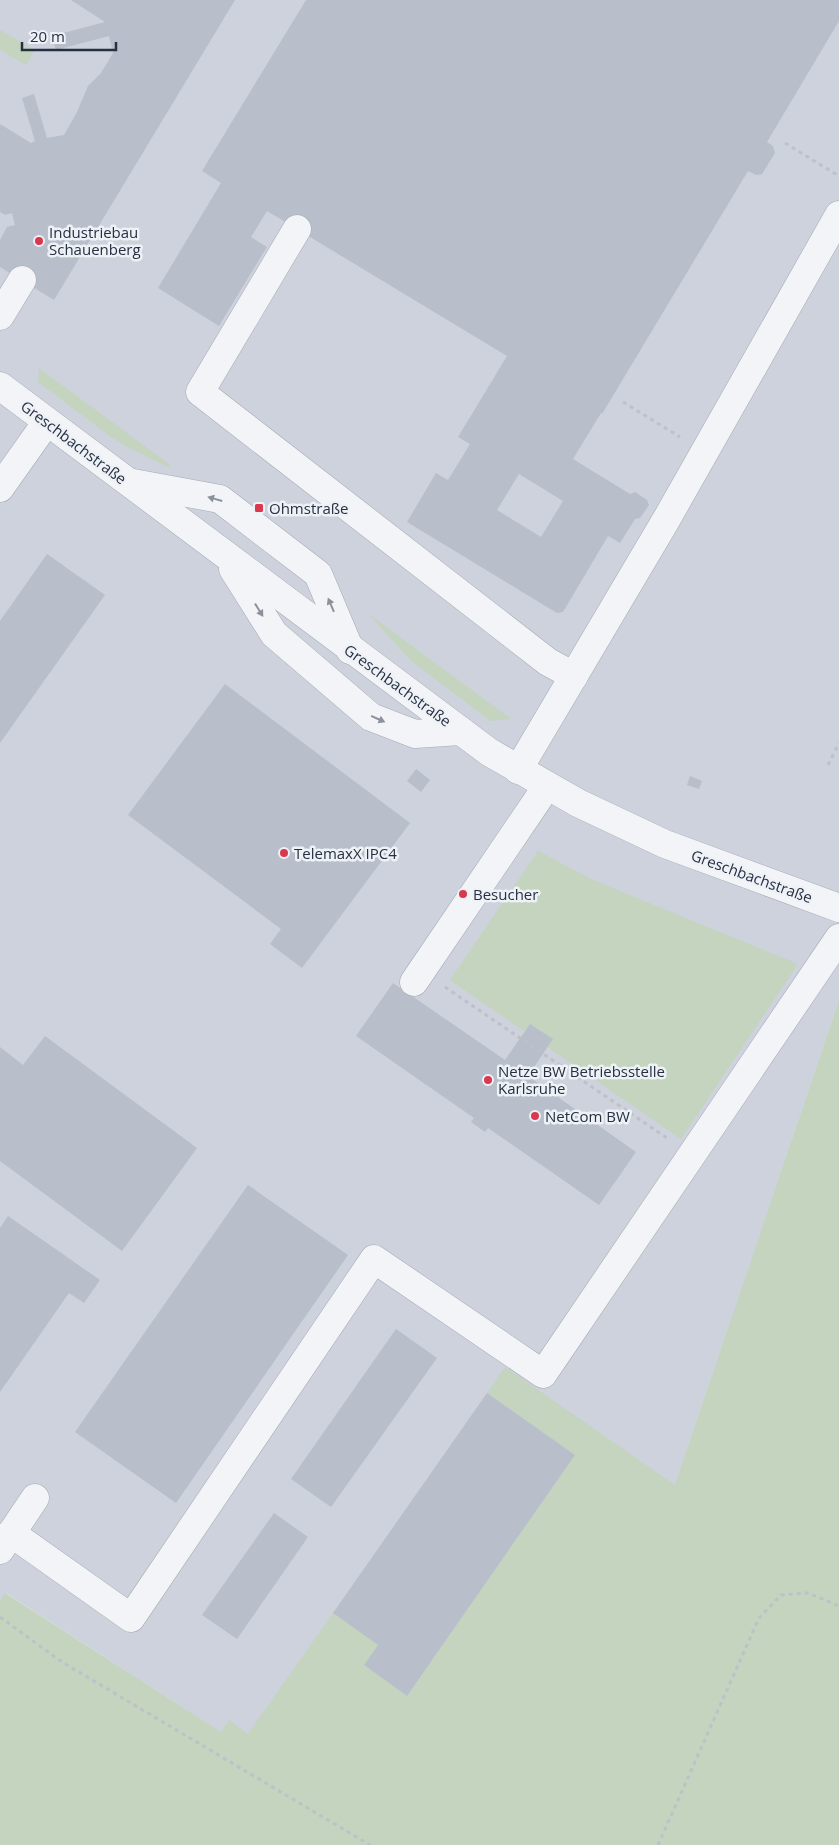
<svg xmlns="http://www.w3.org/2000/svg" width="839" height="1845" viewBox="0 0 839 1845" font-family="'Open Sans',sans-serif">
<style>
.built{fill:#cdd2dc}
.green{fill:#c4d4bf}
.building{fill:#b8bfca;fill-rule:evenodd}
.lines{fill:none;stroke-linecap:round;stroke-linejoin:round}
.minor-casing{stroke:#a4aab4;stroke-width:29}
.path{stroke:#bdc1c8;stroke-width:3;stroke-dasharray:4 4;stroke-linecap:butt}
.minor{stroke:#f2f4f7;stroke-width:28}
.oneway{fill:#8c929c}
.poi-dot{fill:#d9394e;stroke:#eef2f7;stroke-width:2}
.labels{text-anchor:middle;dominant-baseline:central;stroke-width:5;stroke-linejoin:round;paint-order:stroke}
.poi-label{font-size:15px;fill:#263042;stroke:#eef2f7;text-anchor:start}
.street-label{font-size:15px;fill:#263042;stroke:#eef2f7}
</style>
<rect width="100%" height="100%" fill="#dfe3e9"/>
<polygon class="built" points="0,0 839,0 839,1000 554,1845 395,1845 6,1593 0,1601"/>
<g class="green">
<polygon points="0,30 35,50 26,65 0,50"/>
<polygon points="39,368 170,465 170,468 129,448 111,437 38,382"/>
<polygon points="369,614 511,719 490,721 409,659"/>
<polygon points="538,851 593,880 798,964 681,1139 450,980"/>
<polygon points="839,1000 839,1845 0,1845 0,1601 5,1593 221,1732 229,1720 248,1734 333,1613 378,1645 364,1665 407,1696 575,1455 487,1393 505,1367 675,1485"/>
</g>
<g class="building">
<polygon points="71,0 235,0 54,300 0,267 0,240 7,227 15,225 12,213 5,215 0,212 0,124 31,143 35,141 22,98 34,94 47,138 64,135 76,114 88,86 101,73 113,53 109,36 56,50 52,36 105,22"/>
<path d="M306,0h533v21l-72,121 6,4 2,7 -13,21 -6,1 -8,-4 -146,243 -1,-1 -28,46 57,35 5,-2 12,8 2,5 -9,13 -5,1 -15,24 -12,-7 -45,76 -6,1 -150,-91 29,-49 12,7 22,-36 -12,-7 49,-81 -240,-145 -16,26 16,10 -48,79 -61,-38 63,-105 -19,-12zM519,474l44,27 -22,36 -44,-27z"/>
<polygon points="47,554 105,595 0,743 0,621"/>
<polygon points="225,684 410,823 302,968 270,944 281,929 128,815"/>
<polygon points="416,769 430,780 421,792 407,781"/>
<polygon points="690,776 702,781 699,789 687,785"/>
<polygon points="393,983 505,1060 530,1024 553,1039 528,1076 636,1152 599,1205 488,1128 485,1132 471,1122 474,1118 356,1036"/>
<polygon points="45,1036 197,1148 122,1251 0,1161 0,1047 23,1065"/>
<polygon points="248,1185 348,1255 176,1503 75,1432"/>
<polygon points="8,1216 100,1280 84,1303 69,1293 0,1392 0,1228"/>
<polygon points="396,1329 437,1358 331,1507 291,1479"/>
<polygon points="487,1393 575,1455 407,1696 364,1665 378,1645 333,1613"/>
<polygon points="274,1513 308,1537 237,1639 202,1615"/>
</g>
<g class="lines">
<g class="minor-casing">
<g id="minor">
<polyline points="297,229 200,392 548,662 574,676"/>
<polyline points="0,316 22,280"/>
<polyline points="0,386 489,752 578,803 665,844 839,908"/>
<polyline points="133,483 220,499 318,574 350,650"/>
<polyline points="0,488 46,423"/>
<polyline points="233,569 274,634 371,717 415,734 461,731"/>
<polyline points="518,770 666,520 839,215"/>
<polyline points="414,982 547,786"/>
<polyline points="11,1533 131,1618 374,1259 543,1374 839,938"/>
<polyline points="0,1550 35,1498"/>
</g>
</g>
<g class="path">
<polyline points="785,143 839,176"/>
<polyline points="623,402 680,437"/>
<polyline points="828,765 839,743"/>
<polyline points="445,987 667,1138"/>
<polyline points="0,1617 62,1662 370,1845"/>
<polyline points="658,1845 759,1618 781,1595 808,1593 839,1606"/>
</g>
<use href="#minor" class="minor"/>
</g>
<defs><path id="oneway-solid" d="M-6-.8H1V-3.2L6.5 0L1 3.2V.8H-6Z" transform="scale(1.25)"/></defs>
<g class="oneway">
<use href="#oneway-solid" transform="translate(215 499) rotate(-164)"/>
<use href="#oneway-solid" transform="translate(331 605) rotate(-113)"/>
<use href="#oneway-solid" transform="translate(259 610) rotate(58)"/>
<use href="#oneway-solid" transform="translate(378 719) rotate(24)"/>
</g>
<g class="poi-dot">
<circle cx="39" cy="241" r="5"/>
<rect x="254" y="503" width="10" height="10" rx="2.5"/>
<circle cx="284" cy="853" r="5"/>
<circle cx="463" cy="894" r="5"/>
<circle cx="488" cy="1080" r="5"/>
<circle cx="535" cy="1116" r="5"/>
</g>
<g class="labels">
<g class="poi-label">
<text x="49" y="232">Industriebau<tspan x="49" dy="17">Schauenberg</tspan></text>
<text x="269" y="508">Ohmstraße</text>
<text x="294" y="853">TelemaxX IPC4</text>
<text x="473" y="894">Besucher</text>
<text x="498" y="1071">Netze BW Betriebsstelle<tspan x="498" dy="17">Karlsruhe</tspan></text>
<text x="545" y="1116">NetCom BW</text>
</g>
<g class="street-label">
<text transform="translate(74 442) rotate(37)">Greschbachstraße</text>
<text transform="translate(398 685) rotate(36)">Greschbachstraße</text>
<text transform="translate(752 876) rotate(20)">Greschbachstraße</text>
</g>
</g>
<path d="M22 42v8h94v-8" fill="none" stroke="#263042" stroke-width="2.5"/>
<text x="30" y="42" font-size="15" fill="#263042" stroke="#eef2f7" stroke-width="4" paint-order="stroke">20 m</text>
</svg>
